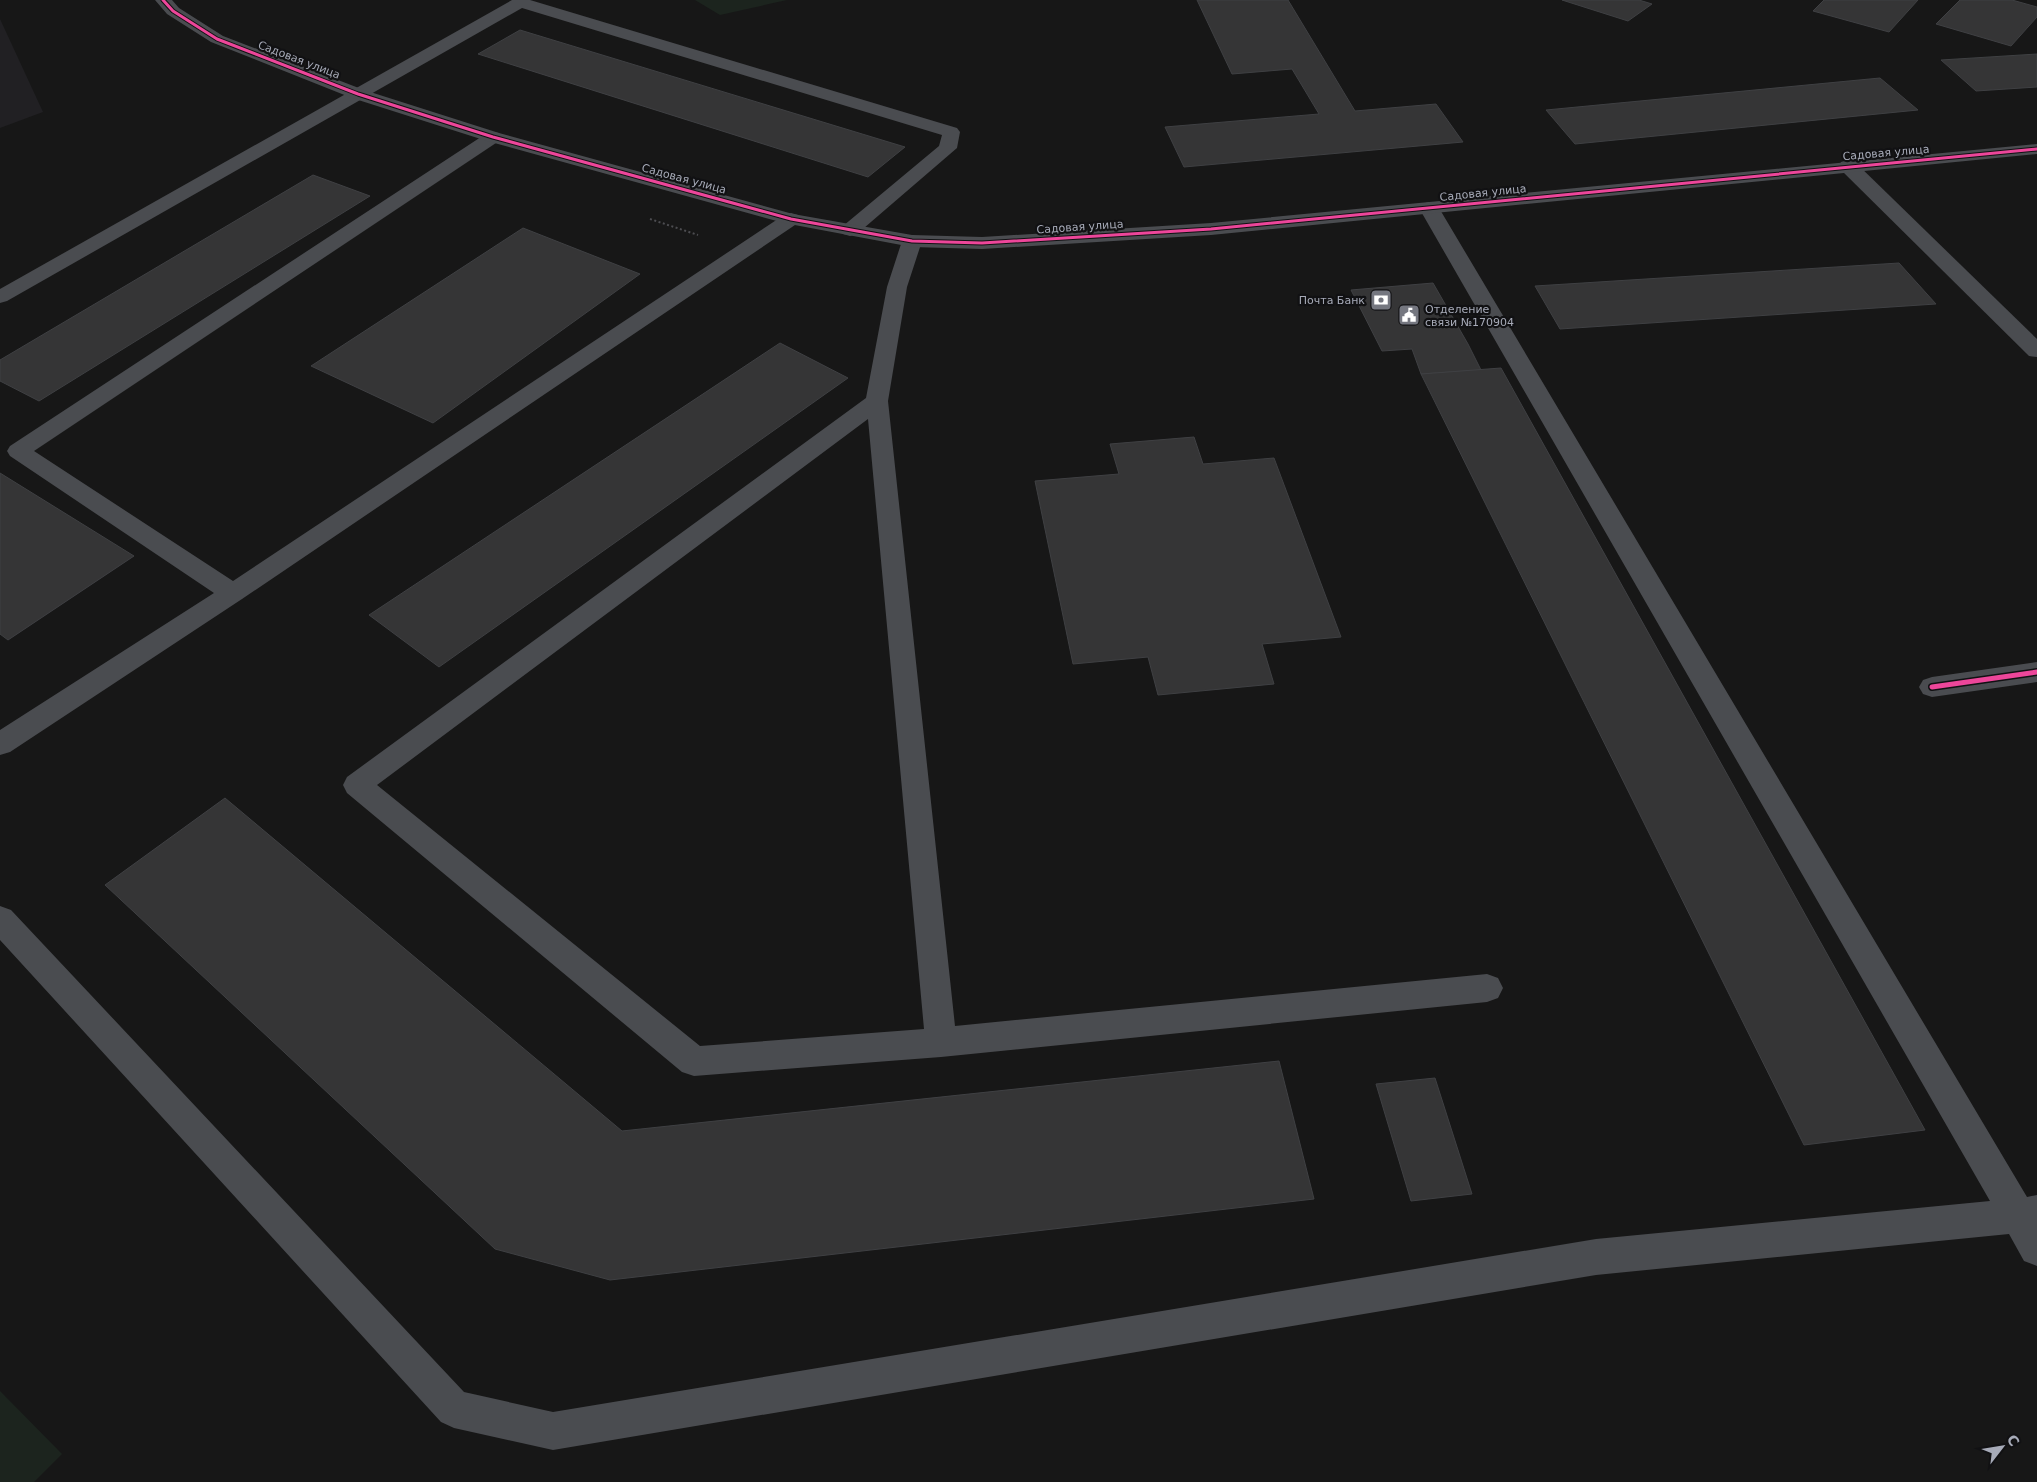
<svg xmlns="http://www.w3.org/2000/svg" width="2037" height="1482" viewBox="0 0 2037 1482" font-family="'DejaVu Sans',sans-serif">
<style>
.built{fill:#212023}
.green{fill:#1c241e}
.building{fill:#353536;stroke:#3f4043}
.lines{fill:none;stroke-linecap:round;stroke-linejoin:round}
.path{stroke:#4d4d51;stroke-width:2;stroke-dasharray:2 2.5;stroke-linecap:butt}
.service{fill:#4a4c50;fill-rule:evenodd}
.minor{fill:#4a4c50;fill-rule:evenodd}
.tertiary{fill:#4a4c50;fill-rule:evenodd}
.cycleway-far1-casing{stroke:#111113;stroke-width:5}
.cycleway-casing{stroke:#111113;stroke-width:8}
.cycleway-far1{stroke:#ed469a;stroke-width:3}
.cycleway{stroke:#ed469a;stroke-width:5}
.labels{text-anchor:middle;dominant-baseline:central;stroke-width:4.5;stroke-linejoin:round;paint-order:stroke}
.far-street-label{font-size:11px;fill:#a7abb8;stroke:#111113}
.far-poi-label{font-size:11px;fill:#a7abb8;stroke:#111113;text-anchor:end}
</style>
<rect width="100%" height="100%" fill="#171717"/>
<polygon class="built" points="0,19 43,112 0,128"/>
<g class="green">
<polygon points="695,0 787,0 720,15"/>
<polygon points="0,1391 62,1454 34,1482 0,1482"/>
</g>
<g class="building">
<polygon points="1197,0 1288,0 1355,111 1436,104 1463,142 1184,167 1165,127 1319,114 1292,69 1232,74"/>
<polygon points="1562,0 1639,0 1652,4 1628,21"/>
<polygon points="1824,0 1918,0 1889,32 1813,11"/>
<polygon points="1960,0 2012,0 2037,7 2037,17 2011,46 1936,24"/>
<polygon points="520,30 905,147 868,177 478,54"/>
<polygon points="2037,54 2037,87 1976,91 1941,60"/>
<polygon points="1880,78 1918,110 1575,144 1546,110"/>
<polygon points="313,175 370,196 39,401 0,381 0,360"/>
<polygon points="523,228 640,274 433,423 311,366"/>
<polygon points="1899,263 1936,304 1560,329 1535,286"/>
<polygon points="1433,283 1468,344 1481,370 1421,374 1412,349 1382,351 1351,290"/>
<polygon points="780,343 848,378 439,667 369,615"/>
<polygon points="1501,368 1925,1130 1804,1145 1421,374"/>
<polygon points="1194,437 1203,464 1274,458 1341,637 1262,644 1274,684 1158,695 1148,657 1073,664 1035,481 1119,474 1110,444"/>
<polygon points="0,473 134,556 8,640 0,634"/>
<polygon points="225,798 622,1131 1279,1061 1314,1199 610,1280 495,1249 105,885"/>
<polygon points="1435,1078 1472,1194 1411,1201 1376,1084"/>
</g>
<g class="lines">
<polyline class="path" points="650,219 698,235"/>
<g class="service">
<polygon points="512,0 530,0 957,128 960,132 957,148 857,234 850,236 843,234 840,230 843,226 939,146 942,135 522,8 7,301 0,303 0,289"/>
<polygon points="493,132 499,133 502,137 499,141 34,451 233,581 784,215 791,213 798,215 801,219 798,223 242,599 10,752 0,755 0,730 214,593 10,456 7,451 10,446 487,133"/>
<polygon points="1848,160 1855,162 2037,339 2037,357 2029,356 1841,170 1839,166 1841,162"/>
<polygon points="1429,202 1436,204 1439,208 2027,1197 2037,1195 2037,1266 2024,1261 2009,1234 1596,1275 553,1450 454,1428 441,1422 0,940 0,906 11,910 464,1392 553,1412 1596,1239 1990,1201 1419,208 1422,204"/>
<path d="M912,235l7,2 3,4 -15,46 -19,114 67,625 532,-52 11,4 5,10 -5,10 -11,4 -546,55 -247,19 -12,-4 -335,-279 -4,-8 4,-8 519,-379 21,-111 15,-46 3,-4zM868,419l56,610 -224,17 -323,-261z"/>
</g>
<polygon class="minor" points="2037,662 2037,682 1932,697 1923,694 1919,687 1923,680 1932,677"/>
<polygon class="tertiary" points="155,0 172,0 179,8 223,36 364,90 499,133 793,214 912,235 982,237 1211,223 2037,144 2037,154 1211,235 982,249 912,247 784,223 487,141 352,98 211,42 167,14"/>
<g class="cycleway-far1-casing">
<polyline id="cycleway-far1" points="163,0 173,11 217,39 358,94 493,137 791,219 912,241 982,243 1211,229 2037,149"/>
</g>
<g class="cycleway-casing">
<polyline id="cycleway" points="1932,687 2037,672"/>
</g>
<use href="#cycleway-far1" class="cycleway-far1"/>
<use href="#cycleway" class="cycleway"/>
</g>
<defs>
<g id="bank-square" transform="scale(1.125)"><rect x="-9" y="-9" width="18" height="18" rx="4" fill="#757780" stroke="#111113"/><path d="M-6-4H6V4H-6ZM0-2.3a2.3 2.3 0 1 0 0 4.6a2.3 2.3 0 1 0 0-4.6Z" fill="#fff"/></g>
<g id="civic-square" transform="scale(1.125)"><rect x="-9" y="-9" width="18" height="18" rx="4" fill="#757780" stroke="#111113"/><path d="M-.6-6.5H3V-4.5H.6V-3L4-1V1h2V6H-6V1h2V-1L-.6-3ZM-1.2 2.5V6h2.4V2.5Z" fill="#fff"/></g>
</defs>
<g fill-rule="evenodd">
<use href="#bank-square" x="1381" y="300"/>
<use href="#civic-square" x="1409" y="315"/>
</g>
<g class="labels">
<g class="far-street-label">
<text transform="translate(299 60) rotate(21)">Садовая улица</text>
<text transform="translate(1886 153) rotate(-5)">Садовая улица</text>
<text transform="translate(684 179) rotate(15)">Садовая улица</text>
<text transform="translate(1483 193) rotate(-6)">Садовая улица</text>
<text transform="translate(1080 227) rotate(-4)">Садовая улица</text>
</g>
<g class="far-poi-label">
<text x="1365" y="300">Почта Банк</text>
<text x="1425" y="309" text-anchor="start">Отделение<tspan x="1425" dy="13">связи №170904</tspan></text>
</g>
</g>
<g transform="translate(2002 1447) rotate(59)" stroke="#111113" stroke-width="4" paint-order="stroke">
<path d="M0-4L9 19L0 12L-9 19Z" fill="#a7abb8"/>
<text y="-8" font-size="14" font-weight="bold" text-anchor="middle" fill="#a7abb8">С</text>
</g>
</svg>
